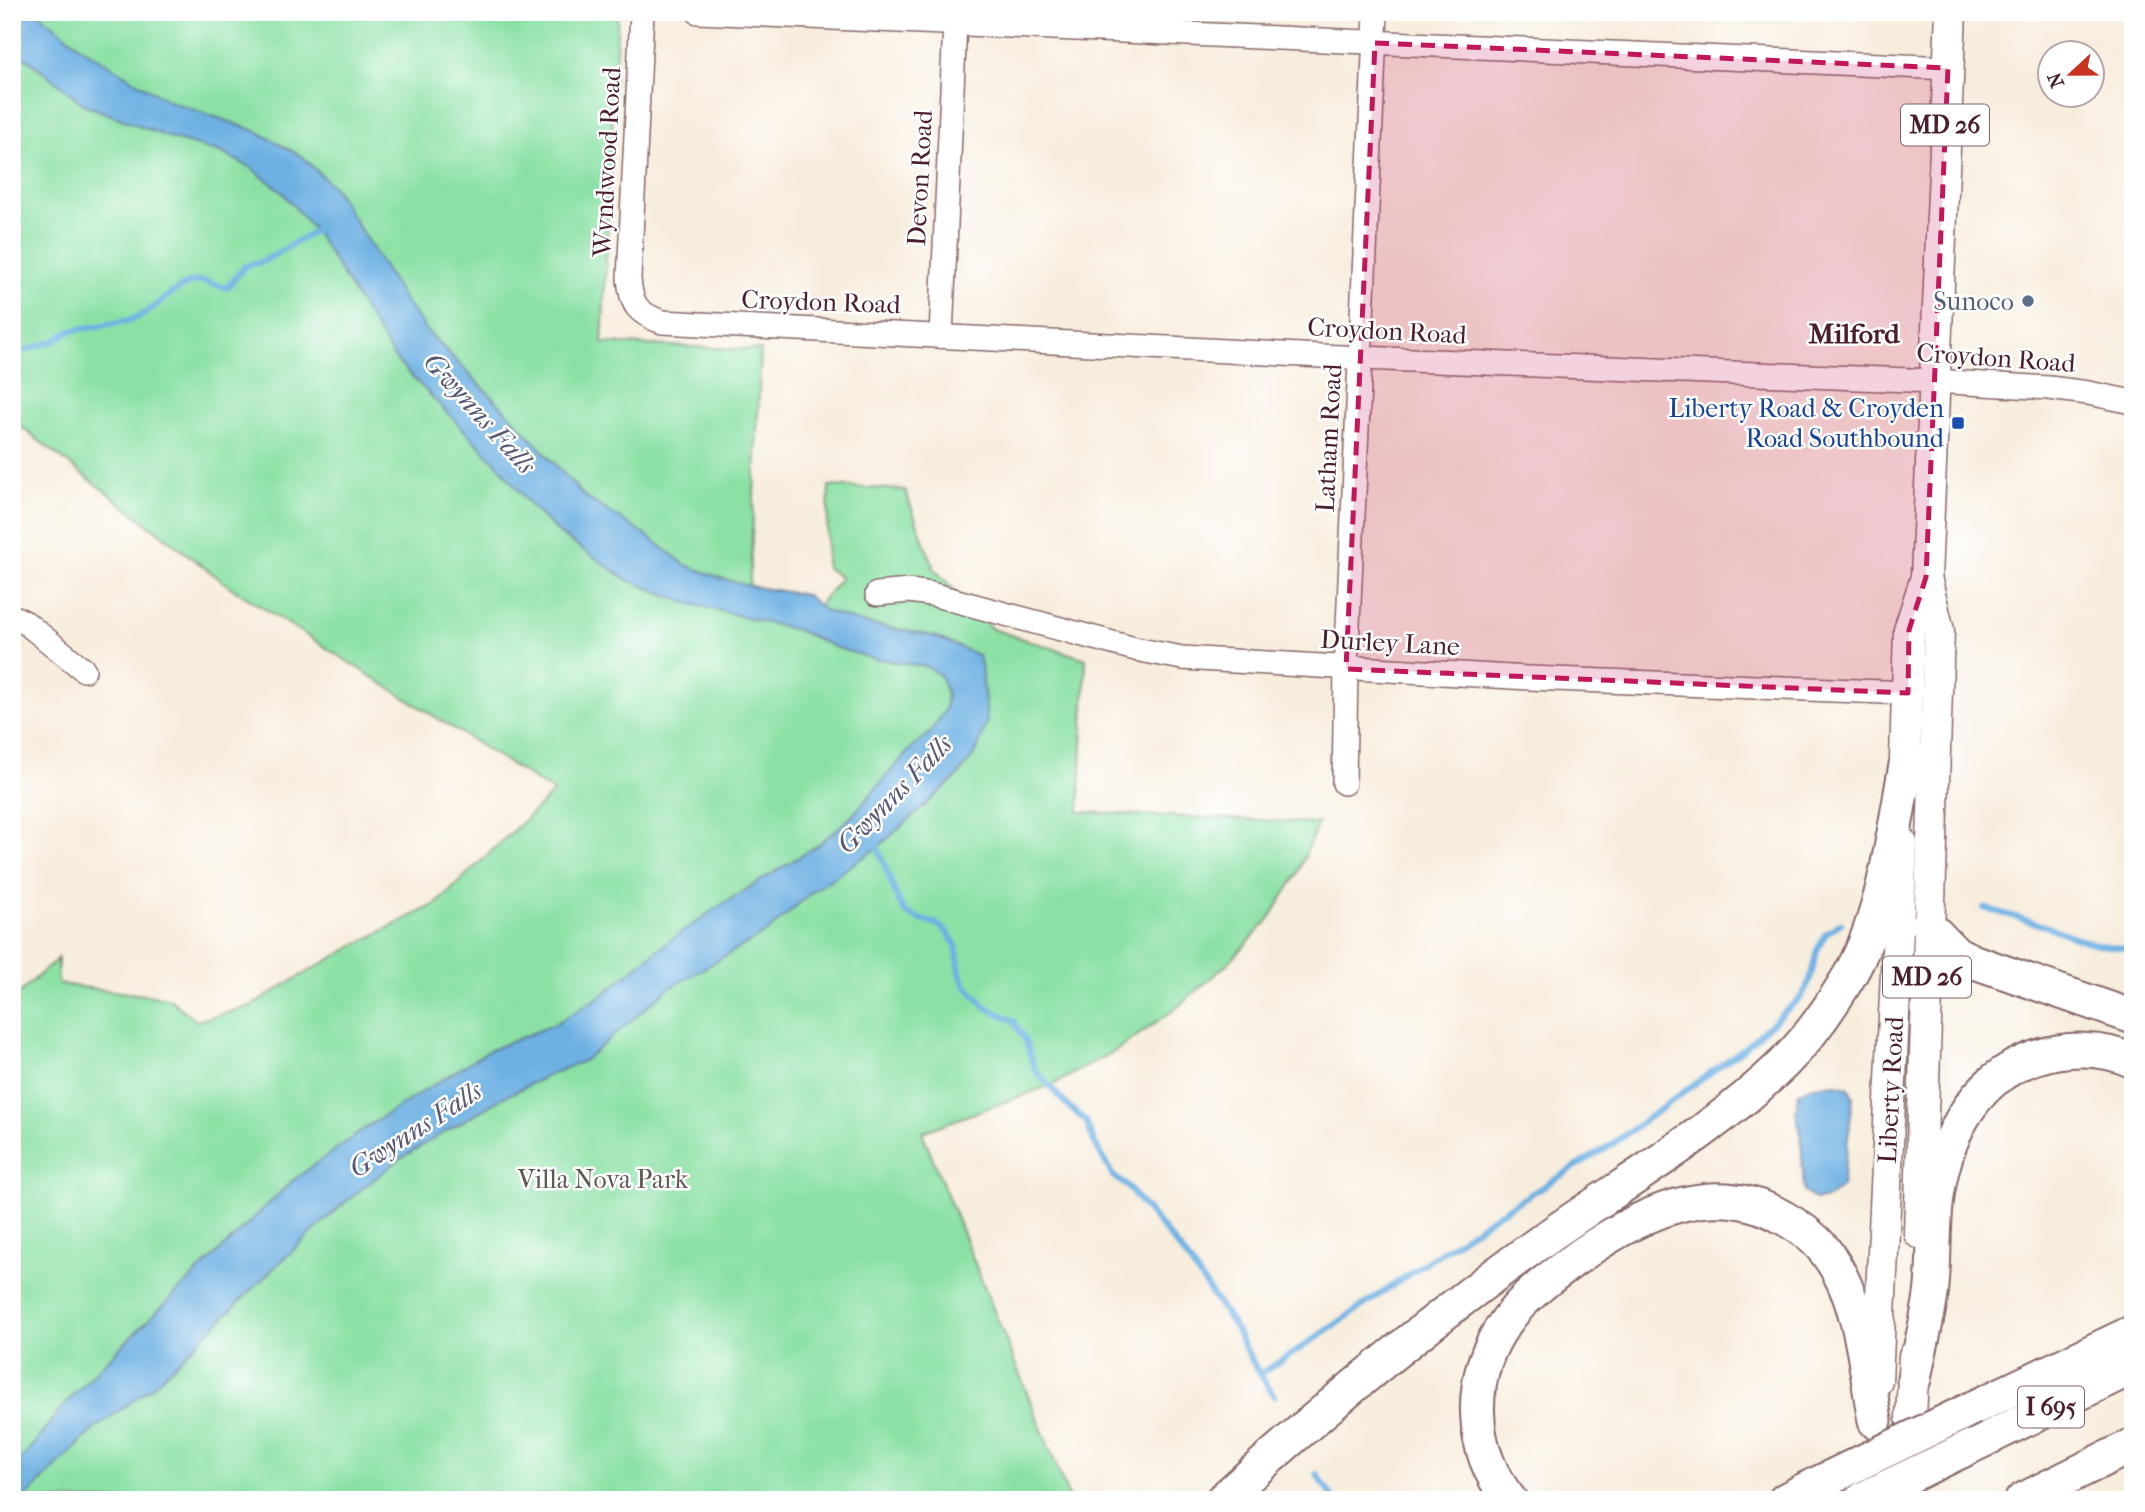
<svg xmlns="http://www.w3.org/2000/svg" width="2145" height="1512" viewBox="0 0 2145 1512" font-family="'IM FELL French Canon',serif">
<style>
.green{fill:#8be1a5;stroke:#6a8068;stroke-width:2}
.water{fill:#6db1e3;stroke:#5c6887;stroke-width:2}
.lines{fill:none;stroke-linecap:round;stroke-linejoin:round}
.stream{stroke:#6db1e3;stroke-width:6}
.major-tunnel{stroke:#d4c4b9;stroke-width:30;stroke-dasharray:30 15;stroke-linecap:butt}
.minor-casing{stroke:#876769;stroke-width:26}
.major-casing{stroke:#876769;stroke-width:33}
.highway-casing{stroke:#876769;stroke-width:37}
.minor{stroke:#fff;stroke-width:23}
.major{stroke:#fff;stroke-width:30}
.highway{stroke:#fff;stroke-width:33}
.highway-bridge-casing{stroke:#876769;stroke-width:37;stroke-linecap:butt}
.highway-bridge{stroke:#fff;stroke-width:33}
.marked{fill:#c2185b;fill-opacity:0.2;stroke:#c2185b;stroke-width:5;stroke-dasharray:14 9;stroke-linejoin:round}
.service-dot{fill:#5c6f8a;stroke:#fff;stroke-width:2.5}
.transit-dot{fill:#1a4fb4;stroke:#fff;stroke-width:2.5}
.labels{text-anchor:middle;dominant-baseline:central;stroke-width:5;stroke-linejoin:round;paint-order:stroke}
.shield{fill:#fff;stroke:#80626b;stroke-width:2}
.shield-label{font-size:24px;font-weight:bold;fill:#4a1f2b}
.street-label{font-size:26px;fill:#4a1f2b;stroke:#fff}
.service-label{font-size:26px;fill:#4e5e75;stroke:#fff;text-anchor:end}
.transit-label{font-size:26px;fill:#164399;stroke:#fff;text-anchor:end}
.park-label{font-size:26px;fill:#5e5950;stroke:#fff}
.neighbourhood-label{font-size:28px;font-weight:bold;fill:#4a1f2b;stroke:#fff}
.water-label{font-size:28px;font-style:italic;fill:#585975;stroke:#fff}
</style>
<rect width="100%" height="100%" fill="#fff"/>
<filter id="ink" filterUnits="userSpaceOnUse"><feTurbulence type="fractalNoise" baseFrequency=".0143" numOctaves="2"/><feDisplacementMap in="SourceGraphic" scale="14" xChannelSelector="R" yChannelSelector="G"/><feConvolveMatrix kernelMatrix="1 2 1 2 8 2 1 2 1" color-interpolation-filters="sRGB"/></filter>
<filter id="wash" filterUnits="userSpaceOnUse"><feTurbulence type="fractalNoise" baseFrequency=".00686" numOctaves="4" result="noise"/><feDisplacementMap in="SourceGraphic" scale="28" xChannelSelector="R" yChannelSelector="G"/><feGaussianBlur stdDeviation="1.57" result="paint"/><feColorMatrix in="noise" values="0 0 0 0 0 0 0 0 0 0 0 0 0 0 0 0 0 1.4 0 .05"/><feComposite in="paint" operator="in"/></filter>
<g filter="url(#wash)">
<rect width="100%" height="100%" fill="#f7eddc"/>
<polygon class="green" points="37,12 618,12 602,343 761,350 748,619 817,607 841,578 826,567 829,486 905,490 934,569 992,629 1086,659 1079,812 1318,823 1297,875 1267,922 1226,965 1175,1009 1117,1050 1054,1084 922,1132 1070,1500 12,1500 12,1000 58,958 58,984 168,998 197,1021 251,1006 288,983 363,941 436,904 554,792 230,587 12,420 12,58 53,26"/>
<g class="water">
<polygon points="12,12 37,12 84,50 169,101 256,131 303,157 335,189 403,298 428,332 510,415 584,496 646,535 686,565 720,578 749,586 806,595 824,610 858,622 934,636 978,655 981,664 987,721 977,751 957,777 877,848 812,892 767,932 668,989 584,1061 551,1074 504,1097 401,1158 342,1205 274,1268 153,1386 93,1430 23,1500 12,1500 12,1465 26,1454 59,1411 104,1363 292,1181 368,1126 488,1051 555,1024 602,995 661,947 713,910 818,845 851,817 910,749 930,733 945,710 947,694 940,675 927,667 871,658 834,647 800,631 684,602 628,580 561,535 530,505 499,466 395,359 315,231 281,191 250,167 220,152 173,139 85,105 12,47"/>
<polygon points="1837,1084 1848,1087 1853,1098 1842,1186 1828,1198 1816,1200 1804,1192 1801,1135 1796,1111 1799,1092 1814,1086"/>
</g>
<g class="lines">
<g class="stream">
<polyline points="12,355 54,341 70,331 131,320 144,314 173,292 191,282 204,281 227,288 245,266 264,261 322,227"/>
<polyline points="875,841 899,902 905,912 921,920 937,924 947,932 956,945 960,973 965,985 987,1008 1014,1021 1026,1042 1035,1070 1070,1108 1086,1121 1094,1142 1113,1176 1127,1186 1184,1254 1233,1325 1252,1361 1274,1396"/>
<path d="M1984,908c21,6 43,12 64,19 31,12 50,21 85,21"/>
<polyline points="1260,1374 1307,1344 1493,1217 1611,1145 1743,1049 1802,996 1810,980 1817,950 1826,933 1841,923"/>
<polyline points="1317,1474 1334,1500"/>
</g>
</g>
</g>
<g filter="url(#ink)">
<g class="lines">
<polyline class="major-tunnel" points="1906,1500 1911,1418"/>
<g class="minor-casing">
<g id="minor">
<path d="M642,12l-13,266c2,27 8,35 33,44l699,36 573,23 115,7 39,5 45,9"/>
<polyline points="698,12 1948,68"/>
<polyline points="941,336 955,23"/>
<polyline points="877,594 909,591 931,594 1135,649 1182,658 1529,678 1908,693"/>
<polyline points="12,616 26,623 84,670"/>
<polyline points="1344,783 1346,669 1376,12"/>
</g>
</g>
<g class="major-casing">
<g id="major">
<polyline points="1904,790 1909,630 1926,577 1951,12"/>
<polyline points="1919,1233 1939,631 1926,577"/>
<polyline points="1877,1381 1902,843"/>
<polyline points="1911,1418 1914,1356"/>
</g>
</g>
<g class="highway-casing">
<g id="highway">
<polyline points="1928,925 1954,952 1972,961 2133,1017"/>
<path d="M1914,1379c5,-28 13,-56 17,-84 4,-30 2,-60 5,-90 7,-63 34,-125 98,-147 32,-11 68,-11 99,3"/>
<polyline points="1973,1408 2133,1332"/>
<polyline points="1970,1447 2133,1367"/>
<path d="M1222,1500c98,-88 200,-173 307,-250 85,-62 180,-114 255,-187 25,-25 46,-55 64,-85 36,-60 45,-144 58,-213"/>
<path d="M1510,1500c-42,-51 -43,-124 -5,-177 19,-28 51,-50 79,-70 59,-41 131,-76 200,-35 16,9 33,21 44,37 34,47 37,111 47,166"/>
<polyline points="1785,1500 1804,1490"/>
<polyline points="2022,1500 2133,1445"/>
</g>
</g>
<use href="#minor" class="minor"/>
<use href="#major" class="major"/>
<use href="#highway" class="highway"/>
<g class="highway-bridge-casing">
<g id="highway-bridge">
<polyline points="1804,1490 1973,1408"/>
<polyline points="1860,1500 1970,1447"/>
</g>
</g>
<use href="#highway-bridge" class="highway-bridge"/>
</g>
</g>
<path class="marked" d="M1375,43l573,25 -22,509 -17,53 -1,63 -562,-24z"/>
<circle class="service-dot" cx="2028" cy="301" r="7"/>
<rect class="transit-dot" x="1951" y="416" width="14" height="14" rx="3.5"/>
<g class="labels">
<g class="shield">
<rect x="1901" y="104.5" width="88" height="41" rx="5"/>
<rect x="1883" y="956.5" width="88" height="41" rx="5"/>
<rect x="2018" y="1386.5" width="66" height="41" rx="5"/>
</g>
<g class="shield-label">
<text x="1945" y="125">MD 26</text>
<text x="1927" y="977">MD 26</text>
<text x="2051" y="1407">I 695</text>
</g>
<g class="street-label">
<text transform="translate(607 162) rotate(-87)">Wyndwood Road</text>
<text transform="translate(920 178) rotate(-87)">Devon Road</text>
<text transform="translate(821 302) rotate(2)">Croydon Road</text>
<text transform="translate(1387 331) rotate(3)">Croydon Road</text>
<text transform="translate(1996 358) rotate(4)">Croydon Road</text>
<text transform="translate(1329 438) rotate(-87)">Latham Road</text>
<text transform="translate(1390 643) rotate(3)">Durley Lane</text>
<text transform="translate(1891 1090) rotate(-87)">Liberty Road</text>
</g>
<g class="service-label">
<text x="2014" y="301">Sunoco</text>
</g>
<g class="transit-label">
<text x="1944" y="408">Liberty Road &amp; Croyden<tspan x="1944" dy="30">Road Southbound</tspan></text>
</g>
<g class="park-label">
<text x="603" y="1179">Villa Nova Park</text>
</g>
<g class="neighbourhood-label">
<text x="1854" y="333">Milford</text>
</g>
<g class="water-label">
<text transform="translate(480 413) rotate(48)">Gwynns Falls</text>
<text transform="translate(894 794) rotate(-46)">Gwynns Falls</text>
<text transform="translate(415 1129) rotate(-33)">Gwynns Falls</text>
</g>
</g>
<rect width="2145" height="1512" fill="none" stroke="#fff" stroke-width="42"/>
<g transform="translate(2071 74) rotate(248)"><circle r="33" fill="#ffffff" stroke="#b7a5aa" stroke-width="2"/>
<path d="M0-5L12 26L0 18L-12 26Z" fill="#c8321e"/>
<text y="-10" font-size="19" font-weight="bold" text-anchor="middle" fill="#4a1f2b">N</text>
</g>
</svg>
